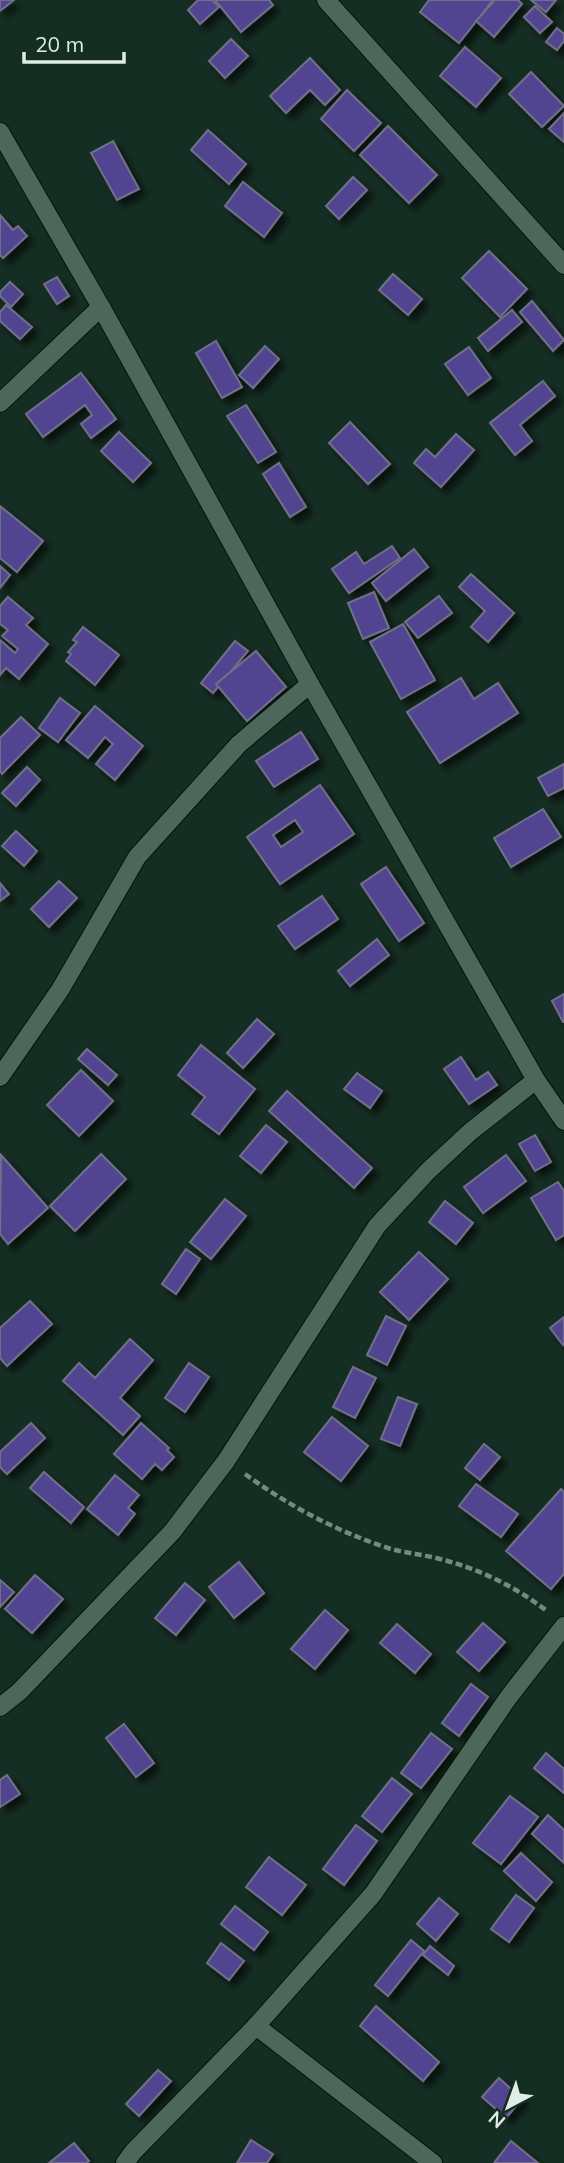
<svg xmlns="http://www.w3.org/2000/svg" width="564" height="2163" viewBox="0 0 564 2163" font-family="Mulish,sans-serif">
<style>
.building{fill:#514591;stroke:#717088;stroke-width:2;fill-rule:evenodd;filter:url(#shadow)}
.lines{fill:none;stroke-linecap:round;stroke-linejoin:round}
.minor-casing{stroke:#00160c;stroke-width:20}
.path{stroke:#758a80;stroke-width:4.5;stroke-dasharray:7 3.5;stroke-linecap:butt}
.minor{stroke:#4d685b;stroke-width:18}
</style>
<defs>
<filter id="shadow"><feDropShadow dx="6" dy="6" stdDeviation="3.5" flood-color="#0009"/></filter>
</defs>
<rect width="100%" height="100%" fill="#152e23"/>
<g class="building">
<polygon points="0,0 14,0 0,11"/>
<polygon points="198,0 212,0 219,7 200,24 188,10"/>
<polygon points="215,0 269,0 273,5 241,32"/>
<polygon points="429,0 493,0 459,43 420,12"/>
<polygon points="495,0 518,0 522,4 494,37 476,21"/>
<polygon points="531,0 556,0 546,12"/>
<polygon points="535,6 552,22 540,33 524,17"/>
<polygon points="557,28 564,34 564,41 557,50 546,42"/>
<polygon points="231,39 248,56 225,78 209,61"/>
<polygon points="465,47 501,78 476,107 440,76"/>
<polygon points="310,58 340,90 325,105 310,90 286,113 270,96"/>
<polygon points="531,72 564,106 542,127 509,94"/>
<polygon points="347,90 381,123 354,151 321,119"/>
<polygon points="564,113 564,142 549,129"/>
<polygon points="388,126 437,175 409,203 360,155"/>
<polygon points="208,130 246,164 229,184 191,150"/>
<polygon points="113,141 139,189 117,200 91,153"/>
<polygon points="353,177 367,190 339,219 326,206"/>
<polygon points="243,182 282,213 264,237 225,206"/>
<polygon points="0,215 13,230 18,226 27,236 3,258 0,255"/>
<polygon points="489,251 527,289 500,317 462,278"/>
<polygon points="393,274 422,299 408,315 379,290"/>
<polygon points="57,277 69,296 57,304 44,284"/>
<polygon points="10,282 23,294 11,307 0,296 0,292"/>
<polygon points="532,301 564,340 553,351 520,312"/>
<polygon points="6,305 32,327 20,339 0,321 0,312"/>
<polygon points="512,310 522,322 488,351 478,338"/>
<polygon points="216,341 242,387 222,398 196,353"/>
<polygon points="265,346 279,359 253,388 239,375"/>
<polygon points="469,347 491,378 468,395 445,364"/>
<polygon points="81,373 116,419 91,438 81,424 92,415 85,405 43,437 26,414"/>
<polygon points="543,381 555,396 520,425 532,441 515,455 490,423"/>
<polygon points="246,405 276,452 258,463 227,416"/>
<polygon points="350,422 390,464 368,484 329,443"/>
<polygon points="119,432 151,463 133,482 101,451"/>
<polygon points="456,434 474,450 441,487 414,463 426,449 435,457"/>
<polygon points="279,463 306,507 290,517 263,474"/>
<polygon points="0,506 43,541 17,572 0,558"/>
<polygon points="392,546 400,558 349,593 332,569 356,552 364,564"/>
<polygon points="414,549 428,567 386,601 372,583"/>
<polygon points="0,566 10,575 0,588"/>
<polygon points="471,574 514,613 488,642 471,627 485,611 459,587"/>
<polygon points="374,592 389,628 363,639 348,603"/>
<polygon points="439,596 452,613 418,638 405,622"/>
<polygon points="8,597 33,618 26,625 48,644 19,679 6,668 0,675 0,640 15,653 18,649 2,636 8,630 0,624 0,606"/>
<polygon points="403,624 435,680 401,699 370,642"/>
<polygon points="83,627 119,655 95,685 66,661 71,654 68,652 77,642 73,640"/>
<polygon points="235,641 248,651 213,693 201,683"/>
<polygon points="256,651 286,687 247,721 216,684"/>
<polygon points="461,678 474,699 498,683 518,713 440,763 407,712"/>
<polygon points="60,698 80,713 58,742 39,728"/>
<polygon points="95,706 143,746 115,780 96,764 113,744 105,737 88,758 66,740"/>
<polygon points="21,717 40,735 2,774 0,771 0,738"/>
<polygon points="301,732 318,759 274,787 256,761"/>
<polygon points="564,764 564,788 548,796 538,778"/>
<polygon points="27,767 40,780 16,806 2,793"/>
<path d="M320,785l34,49 -74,50 -33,-47zM295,820l8,12 -22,15 -8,-12z"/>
<polygon points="543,809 561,837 511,867 494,838"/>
<polygon points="16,831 37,851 24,866 2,846"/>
<polygon points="386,867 424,923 399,941 361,884"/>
<polygon points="59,881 77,898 49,927 31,909"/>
<polygon points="0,883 9,894 0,901"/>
<polygon points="322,896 338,919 295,949 278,926"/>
<polygon points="377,939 389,955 350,986 338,971"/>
<polygon points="564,994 564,1022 563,1022 552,1001"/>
<polygon points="257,1019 274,1034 243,1068 227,1053"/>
<polygon points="201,1045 255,1089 219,1134 192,1114 205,1097 178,1075"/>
<polygon points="87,1049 117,1075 108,1085 78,1059"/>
<polygon points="461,1057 476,1080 488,1072 497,1085 469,1104 444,1069"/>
<polygon points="81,1070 113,1101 79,1136 47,1105"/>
<polygon points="357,1073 382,1091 370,1108 344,1089"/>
<polygon points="287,1091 372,1168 354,1188 269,1111"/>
<polygon points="266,1125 287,1142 261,1173 240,1156"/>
<polygon points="535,1135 551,1162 535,1171 519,1144"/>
<polygon points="101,1154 126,1179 75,1231 50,1206"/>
<polygon points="1,1155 48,1208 8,1244 0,1234"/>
<polygon points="506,1155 526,1181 483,1213 464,1187"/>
<polygon points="558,1182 564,1191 564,1235 556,1240 531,1198"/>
<polygon points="225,1199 246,1216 211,1259 190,1242"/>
<polygon points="445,1201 473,1223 456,1244 429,1222"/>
<polygon points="186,1249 200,1259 176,1294 162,1284"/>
<polygon points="419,1252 448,1279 409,1320 380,1292"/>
<polygon points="30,1301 52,1324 7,1366 0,1358 0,1328"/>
<polygon points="386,1316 406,1326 387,1365 367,1355"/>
<polygon points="564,1317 564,1344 563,1345 550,1328"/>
<polygon points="130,1339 153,1360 120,1398 140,1416 123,1435 63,1381 79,1363 95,1378"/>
<polygon points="189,1363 209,1377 185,1412 165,1398"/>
<polygon points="353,1367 376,1378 355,1418 333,1407"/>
<polygon points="398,1397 417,1404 400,1446 381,1439"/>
<polygon points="332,1417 368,1446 341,1481 304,1452"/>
<polygon points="31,1423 45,1438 7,1474 0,1467 0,1452"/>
<polygon points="141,1423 169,1448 167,1450 174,1457 162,1470 155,1464 142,1479 114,1454"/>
<polygon points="484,1444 500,1457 480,1480 465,1468"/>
<polygon points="44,1472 84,1507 71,1523 30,1488"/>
<polygon points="115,1475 139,1495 128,1508 135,1514 118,1535 87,1509"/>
<polygon points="476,1484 518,1514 501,1537 459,1506"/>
<polygon points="561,1489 564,1492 564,1574 551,1589 506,1551"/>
<polygon points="239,1562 264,1593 234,1618 209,1587"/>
<polygon points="35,1575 63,1599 32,1633 5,1609"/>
<polygon points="0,1580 14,1592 0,1607"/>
<polygon points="185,1583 205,1600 176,1635 155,1618"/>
<polygon points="325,1610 348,1630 315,1669 291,1649"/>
<polygon points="483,1623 505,1642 479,1671 457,1652"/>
<polygon points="397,1624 431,1654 415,1673 380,1643"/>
<polygon points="471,1684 488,1697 459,1736 442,1723"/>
<polygon points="124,1724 154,1763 136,1777 106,1738"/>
<polygon points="431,1733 452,1749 421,1788 401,1773"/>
<polygon points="546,1753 564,1769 564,1793 534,1768"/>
<polygon points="7,1775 20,1794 0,1807 0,1780"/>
<polygon points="392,1778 412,1794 382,1832 362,1816"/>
<polygon points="510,1796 538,1817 501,1864 473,1843"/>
<polygon points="548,1815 564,1830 564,1863 532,1834"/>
<polygon points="356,1825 377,1841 344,1885 323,1869"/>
<polygon points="521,1853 552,1882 536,1901 504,1871"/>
<polygon points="269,1857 306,1885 282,1915 246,1887"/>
<polygon points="516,1895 534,1908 509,1942 491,1929"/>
<polygon points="439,1898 458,1914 436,1941 417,1924"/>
<polygon points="235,1906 268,1932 254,1950 221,1924"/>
<polygon points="411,1940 424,1951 388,1996 375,1985"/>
<polygon points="221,1943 244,1961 229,1980 207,1963"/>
<polygon points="430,1946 454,1966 448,1975 423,1955"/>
<polygon points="376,2006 439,2062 423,2081 360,2026"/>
<polygon points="158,2070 171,2081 139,2116 126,2104"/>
<polygon points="499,2078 522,2099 506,2118 482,2097"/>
<polygon points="251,2140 273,2154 267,2163 237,2163"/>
<polygon points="511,2141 538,2163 494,2163"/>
<polygon points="74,2143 89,2161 86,2163 49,2163"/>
</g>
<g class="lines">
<g class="minor-casing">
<g id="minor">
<polyline points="326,0 564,265"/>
<polyline points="0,132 101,307 310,684 536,1080 564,1121"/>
<polyline points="0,403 101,307"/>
<polyline points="0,1077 60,990 137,857 239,744 310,684"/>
<polyline points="0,1707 19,1692 172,1532 226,1461 377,1226 428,1171 470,1132 536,1080"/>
<polyline points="256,2026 433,2163"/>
<polyline points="125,2163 133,2152 256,2026 373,1894 508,1698 564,1626"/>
</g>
</g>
<path class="path" d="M245,1474c44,32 91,57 143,74 16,5 32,6 48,10 41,10 77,27 111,53"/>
<use href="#minor" class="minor"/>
</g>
<g transform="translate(508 2107) rotate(221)" stroke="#152e23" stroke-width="5" paint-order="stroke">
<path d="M0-5L12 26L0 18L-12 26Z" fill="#deede5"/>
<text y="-10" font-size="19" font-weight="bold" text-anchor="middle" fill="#deede5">N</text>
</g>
<path d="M24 52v10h100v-10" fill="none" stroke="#deede5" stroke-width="3.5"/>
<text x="35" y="52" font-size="21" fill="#deede5" stroke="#152e23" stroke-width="5" paint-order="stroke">20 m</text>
</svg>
